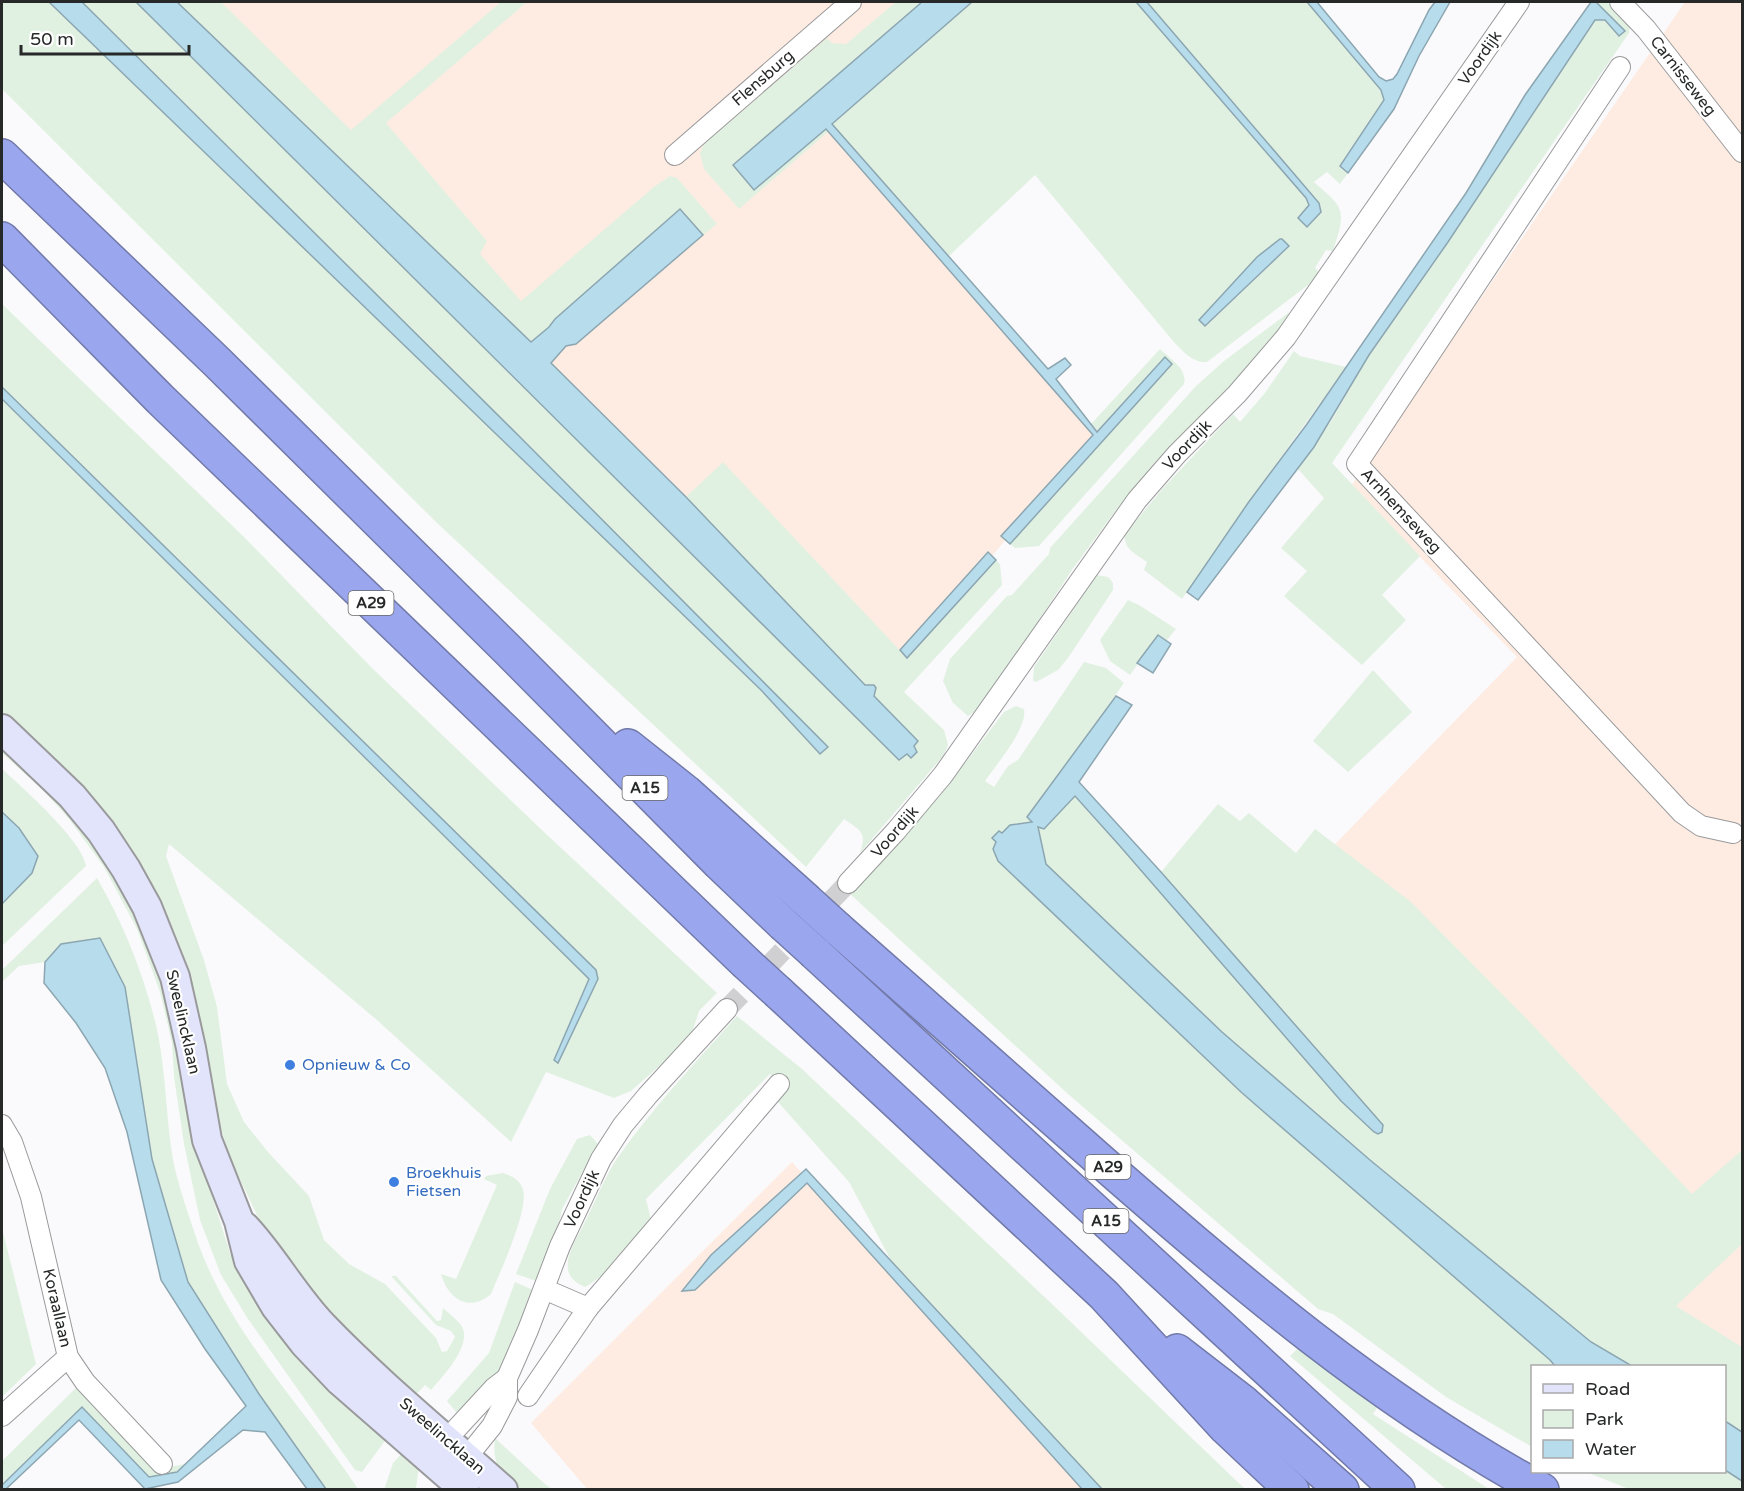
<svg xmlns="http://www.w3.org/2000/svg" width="1744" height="1491" viewBox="0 0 1744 1491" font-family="'Varela Round',sans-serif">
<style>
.industrial{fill:#feece2}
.green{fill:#e1f1e1;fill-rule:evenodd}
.water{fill:#b7dcec;stroke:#8ca6b1;stroke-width:1.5}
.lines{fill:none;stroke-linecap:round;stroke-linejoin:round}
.street-tunnel{stroke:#d0d0d2;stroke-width:20;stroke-dasharray:20 10;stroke-linecap:butt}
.street-casing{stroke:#9a9a9c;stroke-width:22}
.secondary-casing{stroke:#9a9a9c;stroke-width:32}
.highway-casing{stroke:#727aa9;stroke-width:36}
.street{stroke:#fff;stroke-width:20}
.secondary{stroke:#e1e4fa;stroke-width:28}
.highway{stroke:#9aa6ee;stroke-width:33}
.highway-bridge-casing{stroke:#727aa9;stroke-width:36;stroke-linecap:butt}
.highway-bridge{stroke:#9aa6ee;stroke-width:33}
.shop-dot{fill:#3f7fe0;stroke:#fff;stroke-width:2}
.labels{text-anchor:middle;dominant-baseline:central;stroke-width:4.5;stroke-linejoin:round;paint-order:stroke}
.shield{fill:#fff;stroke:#686868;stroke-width:1.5}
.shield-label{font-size:15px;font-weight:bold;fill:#272828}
.street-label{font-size:16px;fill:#272828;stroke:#fff}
.shop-label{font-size:16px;fill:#366cbe;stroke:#fff;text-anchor:start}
</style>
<rect width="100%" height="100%" fill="#fafafc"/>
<g class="industrial">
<polygon points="153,2 944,2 817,112 1100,439 1008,537 874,696"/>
<polygon points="1685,2 1742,2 1742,1355 1692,1324 1231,951 1517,657 1351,486"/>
<polygon points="792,1162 1089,1489 587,1489 531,1423"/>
</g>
<g class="green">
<path d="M2,2h47l712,688 59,64 8,-7 -308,-310 -438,-435h54l763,758 8,-6 4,3 6,-4 -3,-7 4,-5 -44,-45 2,-8 -2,-3 -9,1 -179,-189 37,-35 184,196 89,-98 4,4 2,21 -98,107 40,38 4,15 -4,10 -84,98c7,-21 1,-22 -16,-34l-38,48 -369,-344 -435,-434z"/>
<polygon points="177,2 221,2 351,130 501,2 527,2 386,123 487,241 480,254 521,301 655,186 670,176 677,178 717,224 703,235 680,209 555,319 549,327 531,342"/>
<polygon points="896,2 922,2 733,165 825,128 828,132 739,209 704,169 700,153 704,144 827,38 832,43 846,44"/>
<path d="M972,2h164l170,196 3,7 10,-2 -172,-201h160l74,88 3,10 -44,66 8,7 -8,11 -13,-12 -13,10c7,7 16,13 22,21 11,13 1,33 -3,48l-7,-1 -11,18 5,5 -8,9 -105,80c-15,1 -24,-11 -34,-21l-138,-166 -86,81 -118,-133zM1282,239l7,8 -83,79 -7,-6z"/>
<polygon points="1596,2 1607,2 1630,27 1629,33 1332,463 1420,556 1382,595 1406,620 1362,665 1284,596 1307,571 1281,548 1324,498 1297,468 1330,423 1369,355 1448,242 1595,20 1605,20 1619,36 1625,30"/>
<path d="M2,304l242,233 128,131 172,164 173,161 -18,18 -9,28 -59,52 -17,7 -68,-26 -35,70 -133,-121 -209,-177 -3,12 38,104 13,47 10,77 17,38 24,30 41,44 15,44 25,24 36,20 51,54 6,14 5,-1 8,-14 -4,-6 -15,-6 -45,-49h5l41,45 4,-1 2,-12c6,5 13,11 18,17 13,19 -18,51 -30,65l-6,-5 -13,14 -76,-70 -53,-69 -27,-47 -27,-57 -14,-47 -17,-96 -17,-56 -179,-242v-316l588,580 -36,81 4,3 40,-84 -2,-9 -594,-583z"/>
<polygon points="1288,313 1290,316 1258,357 1160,458 1116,510 1072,570 1003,675 977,710 968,716 953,703 943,681 950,659 1007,596 1012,595 1049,554 1050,548 1196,386 1224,361"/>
<path d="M1160,349c10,10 28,20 24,35l-145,162 -24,2 -5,-4 162,-180 -7,-6 -67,74 -7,-8z"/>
<path d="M1294,351l6,5 46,11 -98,136 -66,96 -38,-29 3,-8c-11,-8 -24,-13 -22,-28l38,-46 70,-74 7,8 25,-29z"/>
<polygon points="1097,575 1108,577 1113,583 1113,590 1068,658 1058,670 1036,682 1033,680 1034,667"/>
<polygon points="1128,600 1139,605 1176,629 1167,640 1158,635 1130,675 1110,661 1100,640"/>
<path d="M1084,662l22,6 18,15 -96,135 5,4 -31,11 -3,-2 -7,7 5,4 1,19 243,231 309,268 5,6h-23v81l-86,-50 -113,-83 -15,-5 -250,-215 -218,-200 90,-98 64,-84 12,-6 8,3c4,19 -28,56 -39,72l9,6 14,-21 10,-6z"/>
<polygon points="1373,670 1412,712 1348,772 1313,741"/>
<polygon points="2,744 94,838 164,969 209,1186 230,1253 256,1295 387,1438 362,1472 355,1470 248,1319 221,1275 200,1220 184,1144 174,1077 172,1043 160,992 137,929 104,867 69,819 43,790 2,753"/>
<path d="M2,769c20,18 81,72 84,97l-84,80v-42l30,-31 -13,-45 -17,-16z"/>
<polygon points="1074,796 1119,845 1341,1101 1383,1125 1161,872 1218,804 1240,821 1249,813 1296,853 1315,829 1410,901 1522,1014 1692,1194 1742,1150 1742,1244 1676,1306 1742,1347 1742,1432 1725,1421 1724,1366 1632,1366 1591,1342 1370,1160 1222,1032 1046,864 1038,826 1044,829"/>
<path d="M97,878c26,45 45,92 58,143 12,48 10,100 20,148 6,25 15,50 23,74 34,94 106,164 160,246h-32l-67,-95 -71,-112 -36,-123 -91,-215 -16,18 -26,4 -17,16v-12z"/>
<path d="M737,1016l65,53 250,235 193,185h-143l-209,-225 -44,-82 -71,-80 -6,-10 7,-10 -9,-8 -124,125 5,21c-19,21 -41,54 -66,67 -33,-13 -11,-43 0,-65 10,-20 19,-43 31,-62 36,-52 79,-97 121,-144z"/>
<polygon points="590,1135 598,1144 562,1209 557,1234 536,1281 516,1274 550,1189 577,1139"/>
<path d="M503,1173c8,3 15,5 19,14 10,18 -23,87 -31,107 -22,19 -43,5 -50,-20l15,5 41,-94 -13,-6 2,-3z"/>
<polygon points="2,1228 36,1364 2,1397"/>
<path d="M515,1282l18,8c-15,40 -32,105 -77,122l-9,-11 42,-48z"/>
<polygon points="1300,1346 1377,1408 1373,1414 1489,1489 1446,1489 1290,1356"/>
<polygon points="76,1388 154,1470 185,1464 176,1472 149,1477 82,1407 2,1485 2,1461"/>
<path d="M495,1438l51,47 6,4h-39c-14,-19 -21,-27 -18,-51z"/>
<polygon points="404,1451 419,1465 416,1489 384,1490 393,1463"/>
<polygon points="1725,1470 1742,1481 1742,1489 1629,1489 1586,1472 1724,1472"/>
</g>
<g class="water">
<polygon points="49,2 82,2 520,437 828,747 820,754 761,690"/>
<polygon points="136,2 177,2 531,342 549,327 555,319 680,209 703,235 576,344 566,346 551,363 686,497 865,685 874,685 876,688 874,696 918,741 914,746 917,752 911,758 907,754 899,760"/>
<polygon points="922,2 972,2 832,124 1048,369 1065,358 1071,365 1056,379 1097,432 1165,357 1172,364 1010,544 1001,536 1093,435 826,129 754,190 733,165"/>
<polygon points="1136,2 1147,2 1319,203 1321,212 1307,227 1298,218 1309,205 1306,198"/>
<polygon points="1307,2 1317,2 1379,77 1386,81 1393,79 1397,74 1429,10 1435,2 1450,2 1419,56 1394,109 1348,173 1340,166 1384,100 1381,90"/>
<polygon points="1591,2 1596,2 1625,31 1619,36 1605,20 1595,20 1448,242 1369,355 1314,447 1198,600 1187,592 1248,503 1307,424 1466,193 1525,95"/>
<polygon points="1280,239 1282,239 1289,246 1205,326 1199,320 1257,257"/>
<polygon points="2,387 596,970 598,979 558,1063 554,1060 589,979 2,399"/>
<polygon points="988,552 996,560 907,658 900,650"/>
<polygon points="1158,635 1171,644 1153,673 1137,663"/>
<polygon points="1116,696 1132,705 1079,782 1161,872 1383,1125 1382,1132 1378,1134 1374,1132 1341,1101 1119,845 1075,796 1044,829 1038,827 1046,864 1222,1032 1370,1160 1591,1342 1632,1366 1555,1366 1550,1360 1241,1092 998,861 993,849 996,842 992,838 999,831 1002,833 1010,825 1032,822 1027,817"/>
<polygon points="2,812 19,828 38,856 32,873 2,904"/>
<polygon points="100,938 125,987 152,1159 188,1282 259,1394 326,1489 307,1489 265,1432 243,1430 178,1482 145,1489 79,1420 6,1489 2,1489 2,1485 82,1407 149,1477 177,1472 246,1406 205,1349 161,1280 127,1132 105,1068 76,1023 44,983 45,962 61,944"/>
<polygon points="806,1169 1102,1489 1082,1489 807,1183 695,1290 682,1291 711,1255"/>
<polygon points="1725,1421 1742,1432 1742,1481 1725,1470"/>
</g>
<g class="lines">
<polyline class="street-tunnel" points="727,1009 848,883"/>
<g class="street-casing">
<g id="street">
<polyline points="1620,2 1646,29 1742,152"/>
<polyline points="1620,67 1357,464 1682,813 1701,826 1733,833"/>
<polyline points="675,155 851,2"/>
<polyline points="848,883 896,831 943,775 1137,500 1177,454 1237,394 1286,337 1519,2"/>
<polyline points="2,1125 12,1142 31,1197 68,1357 85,1382 162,1464"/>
<polyline points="544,1289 588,1308 779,1084"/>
<polyline points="528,1396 588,1308"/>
<polyline points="2,1416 68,1357"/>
<polyline points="444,1452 446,1440 494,1388 507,1378"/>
<polyline points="455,1463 467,1457 492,1426 507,1397 507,1378 528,1330 560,1246 601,1159 623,1125 648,1095 727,1009"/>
</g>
</g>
<g class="secondary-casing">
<g id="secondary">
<polyline points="2,729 72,796 101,831 126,869 147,907 175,977 191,1048 207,1140 239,1221 249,1261 276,1307 304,1343 340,1381 465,1490"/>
<path d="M245,1227c29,31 49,69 79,100 56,58 119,109 179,163"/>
</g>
</g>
<g class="highway-casing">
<g id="highway">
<polyline points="2,156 217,362 509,651 719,863 783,924"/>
<polyline points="2,239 160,399 745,962"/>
<polyline points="628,746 686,792 805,899"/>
<path d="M838,929c88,78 177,156 265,234 137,120 277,239 439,327"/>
<polyline points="815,953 1398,1490"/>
<polyline points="779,993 1104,1295 1226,1428 1292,1490"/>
<polyline points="1177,1351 1243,1402 1342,1490"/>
</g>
</g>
<use href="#street" class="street"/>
<use href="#secondary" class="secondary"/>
<use href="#highway" class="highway"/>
<g class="highway-bridge-casing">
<g id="highway-bridge">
<polyline points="805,899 838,929"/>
<polyline points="783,924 815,953"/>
<polyline points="745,962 779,993"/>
</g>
</g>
<use href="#highway-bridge" class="highway-bridge"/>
</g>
<g class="shop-dot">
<circle cx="290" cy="1065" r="6"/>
<circle cx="394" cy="1182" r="6"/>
</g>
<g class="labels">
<g class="shield">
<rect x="348.5" y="591" width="45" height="24" rx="4.5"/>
<rect x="622.5" y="776" width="45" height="24" rx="4.5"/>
<rect x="1085.5" y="1155" width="45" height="24" rx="4.5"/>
<rect x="1083.5" y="1209" width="45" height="24" rx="4.5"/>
</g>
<g class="shield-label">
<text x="371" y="603">A29</text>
<text x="645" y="788">A15</text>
<text x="1108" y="1167">A29</text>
<text x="1106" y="1221">A15</text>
</g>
<g class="street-label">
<text transform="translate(1480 58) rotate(-55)">Voordijk</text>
<text transform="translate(1683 76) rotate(52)">Carnisseweg</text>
<text transform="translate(763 78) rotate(-41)">Flensburg</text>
<text transform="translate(1187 445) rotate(-46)">Voordijk</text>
<text transform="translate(1401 511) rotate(47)">Arnhemseweg</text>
<text transform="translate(895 832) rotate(-49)">Voordijk</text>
<text transform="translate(183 1022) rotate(77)">Sweelincklaan</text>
<text transform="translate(582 1199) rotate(-65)">Voordijk</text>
<text transform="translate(57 1308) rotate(77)">Koraallaan</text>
<text transform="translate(442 1436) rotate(41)">Sweelincklaan</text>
</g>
<g class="shop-label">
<text x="302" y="1065">Opnieuw &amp; Co</text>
<text x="406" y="1173">Broekhuis<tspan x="406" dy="18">Fietsen</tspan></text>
</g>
</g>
<rect width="1744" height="1491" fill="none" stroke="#272828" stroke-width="6"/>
<rect x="1531" y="1365" width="195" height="108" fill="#ffffff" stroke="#a9a9a9" stroke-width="1.5"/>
<rect x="1543" y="1384" width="30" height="9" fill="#e1e4fa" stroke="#a9a9a9" stroke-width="1.5"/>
<text x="1585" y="1395" font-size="18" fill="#272828">Road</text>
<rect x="1543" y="1410" width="30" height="18" fill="#e1f1e1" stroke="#a9a9a9" stroke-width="1.5"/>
<text x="1585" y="1425" font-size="18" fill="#272828">Park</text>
<rect x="1543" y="1440" width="30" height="18" fill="#b7dcec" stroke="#a9a9a9" stroke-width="1.5"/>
<text x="1585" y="1455" font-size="18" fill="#272828">Water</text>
<path d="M21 45v9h168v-9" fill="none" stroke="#272828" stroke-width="3"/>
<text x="30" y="45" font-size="18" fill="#272828" stroke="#ffffff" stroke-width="4.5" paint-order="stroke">50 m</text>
</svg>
